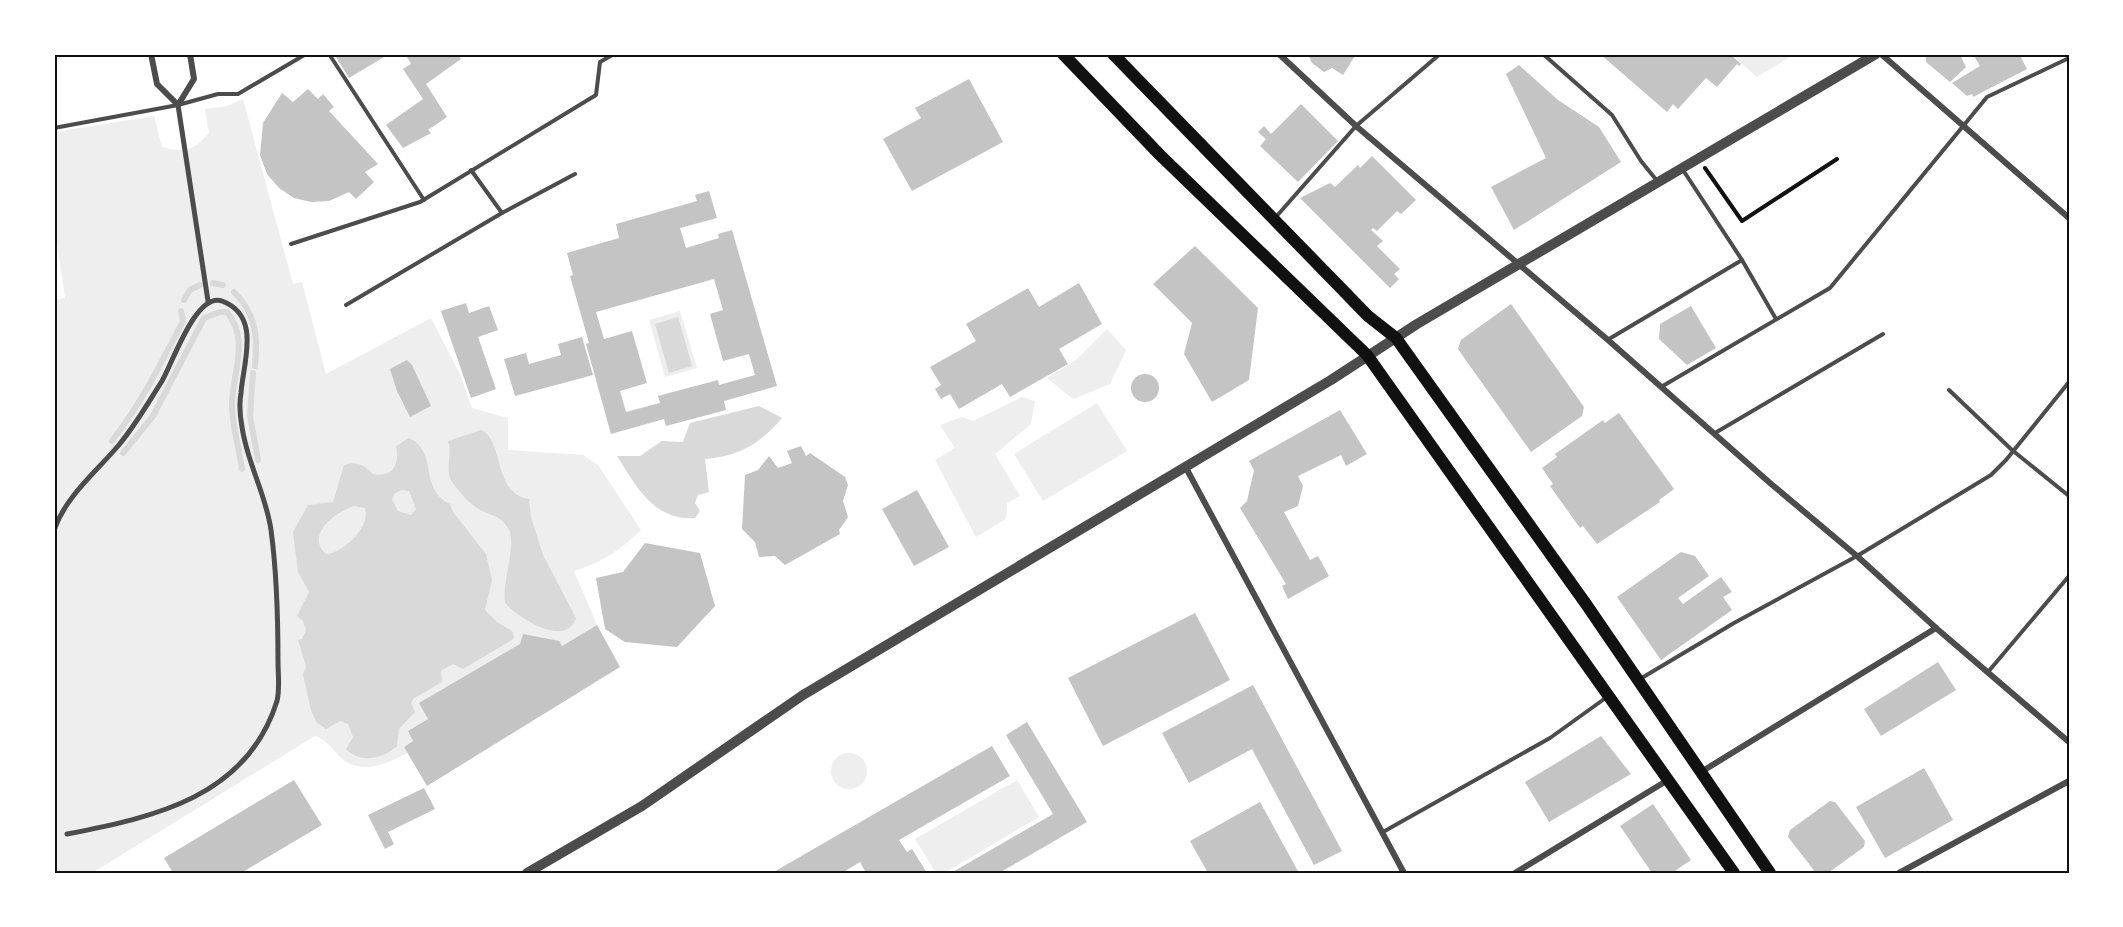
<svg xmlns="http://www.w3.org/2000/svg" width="2123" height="927" viewBox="0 0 2123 927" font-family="Helvetica,sans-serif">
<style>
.green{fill:#eee}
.water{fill:#d9d9d9;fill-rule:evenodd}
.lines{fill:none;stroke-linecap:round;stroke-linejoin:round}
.stream{stroke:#d9d9d9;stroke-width:6}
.building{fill:#c4c4c4;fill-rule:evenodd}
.path{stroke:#111;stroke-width:4}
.service{stroke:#4c4c4c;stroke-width:4}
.pedestrian{stroke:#4c4c4c;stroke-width:5}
.minor{stroke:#4c4c4c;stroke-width:6}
.tertiary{stroke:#4c4c4c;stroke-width:10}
.secondary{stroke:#111;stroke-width:12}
.neatline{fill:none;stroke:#111;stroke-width:2}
</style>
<rect width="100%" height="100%" fill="#fff"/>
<g class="green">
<polygon points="1731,54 1795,54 1757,77"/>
<path d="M243,99l50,185 9,-2 24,92 105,-56 29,56 12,34 36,10v32l75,5 15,10 43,65c-23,22 -37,31 -67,41l23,54 -35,21 -39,-11 -3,9 -92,75 -20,12 5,10 -9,6 3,6c-22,12 -49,24 -70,1 -7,-8 -12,-15 -22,-18l-223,137h-38v-573l11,-2 -11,-75v-91l100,-16 8,31c24,6 30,5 47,-14l-4,-24 22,-3z"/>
<polygon points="680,311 697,368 665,377 649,320"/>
<polygon points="1107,329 1126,350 1110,384 1073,399 1047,378 1076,360"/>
<polygon points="1022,397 1035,401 1031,424 995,454 1020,496 1007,503 1006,519 976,537 935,460 955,448 940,425 962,417 973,421"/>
<polygon points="1097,403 1127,451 1043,501 1014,454"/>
<circle cx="849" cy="771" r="18"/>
<polygon points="1017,780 1039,817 944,873 936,873 915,839"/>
</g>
<g class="water">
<polygon points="678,317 692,366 669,373 655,324"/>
<path d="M759,406l23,12c-22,26 -43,38 -77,41l4,33 -11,3 -3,8 5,8 -5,7c-41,3 -59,-32 -78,-62h23l22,-15 21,1 7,-19z"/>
<path d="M481,430c23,9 12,65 48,69l2,18 12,38 33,63c-9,31 -59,-1 -71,-15 -3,-22 10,-51 5,-70 -6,-19 -23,-17 -36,-27 -8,-6 -16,-16 -22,-24 -8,-13 1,-28 -4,-41z"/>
<path d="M409,438c30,14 9,50 41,66l3,8 33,42 6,26 -7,30 12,12 15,9 2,6 -2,3 -49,29 -10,-5 -12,7 1,11 -29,17 -2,4 4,9 -16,17 -2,17c-14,13 -37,18 -51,3l7,-12 -5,-13 -8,-3 -14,8 -10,-7 -5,-12 -8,-35 3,-9 -8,-26 4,-1 4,-9 -3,-9 -6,-5 12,-24 -11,-20 -5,-40 15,-27 25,-3 11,-37c12,-4 21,0 29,9 20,4 27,-10 23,-28zM402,490l7,1 7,18 -5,6 -13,-4 -6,-11 3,-7zM354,506l11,2c6,18 -21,45 -39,46 -21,-19 9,-42 28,-48z"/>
</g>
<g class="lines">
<g class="stream">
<polyline points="213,283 223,285"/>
<path d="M234,292c22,22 24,45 21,74"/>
<polyline points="184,300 190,290 200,285"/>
<polyline points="253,373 250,416 258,460"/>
<path d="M112,441c29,-37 49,-78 71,-120l-2,-10"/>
<path d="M123,453l30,-37 51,-98 16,-6h7c24,29 4,63 5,96 1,20 7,41 10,61"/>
</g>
</g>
<g class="building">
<polygon points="334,54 382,54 384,57 349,78"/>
<polygon points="412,54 457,54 461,59 426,84 447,117 428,130 431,133 403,148 386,125 423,99 403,69 411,64 407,57"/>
<polygon points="1308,54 1356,54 1343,75 1332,68 1324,72 1312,63"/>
<polygon points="1600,54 1730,54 1741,64 1739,66 1737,64 1717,87 1706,78 1678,109 1673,104 1667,112"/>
<polygon points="1926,54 1966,54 1961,57 1966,67 1950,82 1926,62"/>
<polygon points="1973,54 2019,54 2027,69 1973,97 1972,94 1967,96 1952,83 1980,66"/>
<polygon points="1519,65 1558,100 1599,127 1621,162 1514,230 1491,187 1546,158 1506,74"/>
<polygon points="969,79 1003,142 912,191 883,139 921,118 915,108"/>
<polygon points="308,89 318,99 323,94 334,107 329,111 378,164 365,172 374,182 356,199 349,192 329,201 311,202 294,198 279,188 267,174 260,155 263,123 282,93 293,102"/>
<polygon points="1301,104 1338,141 1298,182 1260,146 1266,139 1258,132 1264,126 1271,134"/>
<polygon points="1372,156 1416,200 1401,214 1397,211 1377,231 1373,228 1371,230 1383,241 1377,246 1400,269 1394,274 1399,279 1390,288 1300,198 1330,183 1335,187 1358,165 1360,168"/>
<path d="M709,191l8,27 -37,10 6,20 33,-10 -1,-4 14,-4 45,156 -53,15 2,9 -60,16 -2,-7 -53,15 -25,-90 3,-1 -19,-67 3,-1 -6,-22 52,-15 -3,-14 81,-23 -2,-6zM714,279l9,31 -13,4 13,47 26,-7 6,21 -36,10 -1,-5 -60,16 2,7 -34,9 -6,-21 27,-8 -15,-52 -28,8 -8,-27z"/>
<polygon points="1195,246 1258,308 1249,380 1212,402 1184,354 1192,323 1153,284"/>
<polygon points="1079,283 1102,324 1059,349 1068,364 1010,397 1002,384 959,409 950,394 941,399 935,389 941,385 930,367 976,341 966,324 1028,288 1039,307"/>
<polygon points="466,303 469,313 489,306 498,330 478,337 496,389 471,398 441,311"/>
<polygon points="1511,304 1584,407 1582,416 1531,452 1458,349 1461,340"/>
<polygon points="1691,306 1716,348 1687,365 1659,339 1660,324"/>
<polygon points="582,337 593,375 515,396 504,359 526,353 529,364 561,355 558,344"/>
<polygon points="407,360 412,365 431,406 410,417 397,391 390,369"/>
<circle cx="1145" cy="388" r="14"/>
<polygon points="1340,410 1367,454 1346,466 1341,455 1298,476 1303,486 1298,506 1284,512 1310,560 1318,556 1329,576 1288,599 1282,586 1286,584 1240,508 1247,501 1254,470 1249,461"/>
<polygon points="1619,413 1674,489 1659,500 1660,502 1597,544 1583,526 1580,528 1550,486 1553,484 1542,468 1557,457 1555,454 1603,420 1605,423"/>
<polygon points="801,446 806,456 810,453 845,477 848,485 843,501 848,517 839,530 840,534 785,565 775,556 759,557 755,542 742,529 745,475 758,470 769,456 778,468 792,463 787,451"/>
<polygon points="917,490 949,547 914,566 882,509"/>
<polygon points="645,543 700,553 715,606 677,647 625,642 605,629 596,578 623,572"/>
<polygon points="1681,552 1695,556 1709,576 1678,598 1683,604 1721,577 1732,592 1723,597 1732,610 1661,660 1617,597"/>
<polygon points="1195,613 1230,680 1103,746 1068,678"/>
<polygon points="597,625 620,667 427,786 404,747 413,741 408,731 428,719 419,703 520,644 523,634 559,641 562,646"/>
<polygon points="1938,662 1956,690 1881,736 1864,709"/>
<polygon points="1253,685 1342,851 1314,865 1252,749 1189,783 1162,733"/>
<polygon points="1027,722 1087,822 999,873 951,873 1053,814 1006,735"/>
<polygon points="1601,736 1631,774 1549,822 1525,782"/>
<polygon points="992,746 1010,776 899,840 907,852 912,849 927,873 866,873 860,862 842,873 772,873"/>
<polygon points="1924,768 1953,820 1885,858 1856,807"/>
<polygon points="294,780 322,825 241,873 173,873 164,858"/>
<polygon points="424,788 435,809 388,832 394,844 385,849 368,815"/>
<polygon points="1830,801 1835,802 1865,841 1864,847 1828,873 1816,873 1788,837 1790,830"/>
<polygon points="1260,802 1299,873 1208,873 1190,841"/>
<polygon points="1653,804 1691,860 1672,873 1652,873 1620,826"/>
</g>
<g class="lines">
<polyline class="path" points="1705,168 1742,221 1837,159"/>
<g class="service">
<polyline points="329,54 424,200"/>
<polyline points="1543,54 1612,115 1641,161 1658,182"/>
<polyline points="54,128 178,105 218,94 238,94 306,54"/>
<polyline points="471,170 502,213 575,174"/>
<polyline points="1683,170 1742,260 1776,319"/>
<polyline points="1275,218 1356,126 1440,54"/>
<polyline points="291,244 420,202 596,95 600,62 614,54"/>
<polyline points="346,305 502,213"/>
<polyline points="1609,339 1742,260"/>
<polyline points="1661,387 1830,288 1987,97 2069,58"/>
<polyline points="1949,390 2012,450 2069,496"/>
<polyline points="1715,433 1883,334"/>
<polyline points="1988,672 2069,576"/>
<polyline points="1640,679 1734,623 1857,556 1991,475 2006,460 2069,382"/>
<polyline points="1383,832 1550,738 1607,697"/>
</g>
<g class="pedestrian">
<polyline points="178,105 208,301"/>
<path d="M54,530c12,-34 41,-57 64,-84 17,-20 30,-43 44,-65 11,-19 34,-89 60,-80 40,15 21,62 19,92 -2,11 -1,23 1,34 5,36 24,67 29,103 6,44 7,88 7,132 0,12 2,27 -1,39 -30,96 -122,116 -210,133"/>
</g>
<g class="minor">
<polyline points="151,54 157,84 178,105 194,79 190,54"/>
<polyline points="1279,54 1356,126 1608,340 1770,483 1857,556 1936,628 2069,742"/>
<polyline points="1881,54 2069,218"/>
<polyline points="1185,466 1404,873"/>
<polyline points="1701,772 1936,628"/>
<polyline points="1515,873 1668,780"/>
<polyline points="1899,873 2069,781"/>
</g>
<polyline class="tertiary" points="527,873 642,806 803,695 1331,380 1417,324 1876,54"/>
<g class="secondary">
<polyline points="1063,54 1160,155 1367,355 1734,873"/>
<polyline points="1113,54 1368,316 1396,338 1586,604 1770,873"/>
</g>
</g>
<rect width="2123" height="927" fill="none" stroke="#ffffff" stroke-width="111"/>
<rect x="56" y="56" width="2012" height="816" class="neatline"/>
</svg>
